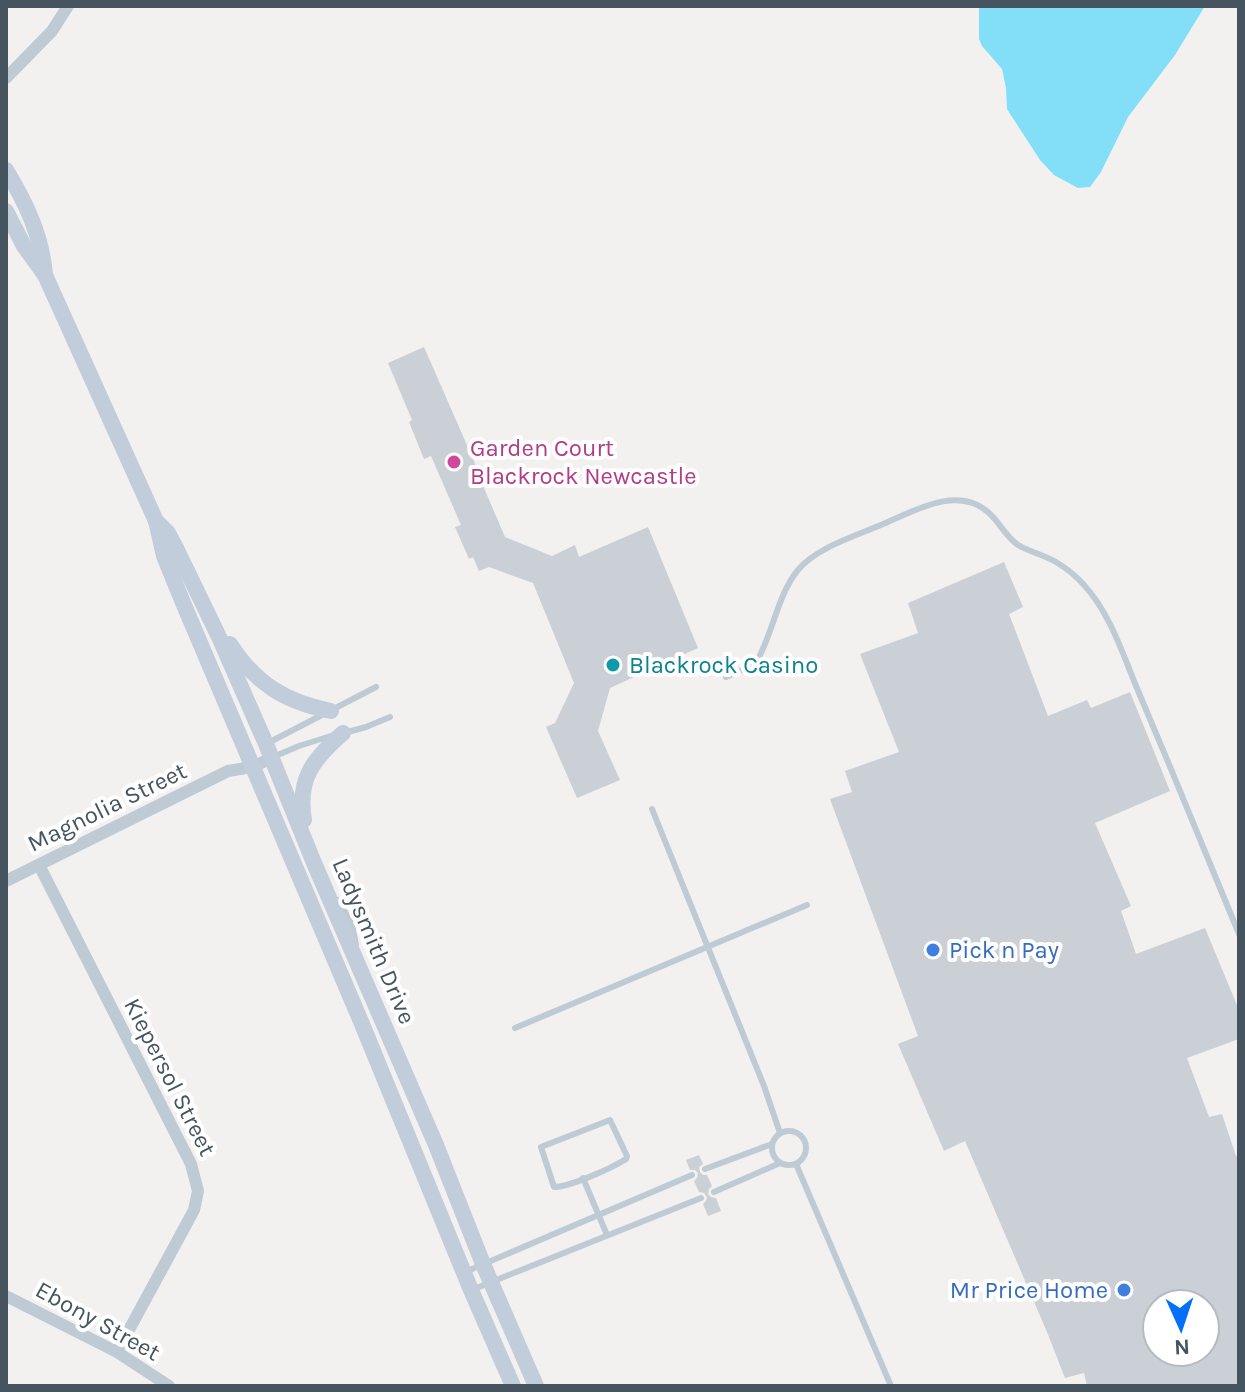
<svg xmlns="http://www.w3.org/2000/svg" width="1245" height="1392" viewBox="0 0 1245 1392" font-family="Karla,sans-serif">
<style>
.water{fill:#82dff7}
.building{fill:#cbcfd6;fill-rule:evenodd}
.lines{fill:none;stroke-linecap:round;stroke-linejoin:round}
.lane{stroke:#bfcbd4;stroke-width:6}
.street{stroke:#bfcbd4;stroke-width:12}
.secondary{stroke:#c1cddb;stroke-width:16}
.hotel-dot{fill:#d1479c;stroke:#fff;stroke-width:3}
.culture-dot{fill:#0f9aa8;stroke:#fff;stroke-width:3}
.shop-dot{fill:#3f7fe0;stroke:#fff;stroke-width:3}
.labels{text-anchor:middle;dominant-baseline:central;stroke-width:8;stroke-linejoin:round;paint-order:stroke}
.hotel-label{font-size:24px;fill:#b23c85;stroke:#fff;text-anchor:start}
.culture-label{font-size:24px;fill:#0d838f;stroke:#fff;text-anchor:start}
.street-label{font-size:24px;fill:#465460;stroke:#fff}
.shop-label{font-size:24px;fill:#366cbe;stroke:#fff;text-anchor:start}
</style>
<rect width="100%" height="100%" fill="#f3f0f0"/>
<polygon class="water" points="979,6 1205,6 1175,55 1128,117 1101,172 1090,187 1078,188 1054,175 1040,160 1007,109 1006,88 1002,69 982,46 979,39"/>
<g class="building">
<polygon points="424,347 477,468 483,465 489,478 481,481 505,537 552,556 575,545 579,557 648,527 698,648 610,688 598,731 620,780 577,798 546,727 555,723 574,683 533,583 489,567 479,571 473,557 469,559 455,527 461,525 431,456 424,459 409,422 412,420 388,363"/>
<path d="M1004,562l19,45 -14,7 39,102 39,-16 4,8 39,-16 40,99 -75,32 36,83 -10,5 15,43 69,-26 34,82v29l-52,19 22,59 13,-3 14,42 3,-1v231h-152l-3,-13 -19,5 -18,-46 -82,-191 -21,10 -46,-107 20,-8 -88,-237 22,-7 -7,-21 54,-19 -39,-98 58,-21 -10,-30zM1157,1304h48v48h-48z"/>
<polygon points="699,1155 703,1164 699,1167 700,1172 703,1175 707,1175 712,1186 709,1189 708,1194 711,1197 716,1198 721,1211 708,1216 703,1204 706,1201 707,1197 704,1193 699,1192 694,1181 697,1178 698,1173 695,1170 690,1170 686,1160"/>
</g>
<g class="lines">
<g class="lane">
<path d="M726,677l23,-10 9,-8c15,-27 20,-65 40,-89 18,-23 63,-36 90,-48 31,-14 72,-36 101,-9 11,10 17,24 29,32 12,7 26,10 38,17 10,6 21,15 28,23 27,29 40,73 55,108 34,80 67,160 100,241"/>
<polyline points="344,733 366,727 390,717"/>
<polyline points="266,744 376,687"/>
<polyline points="273,757 299,746 334,735"/>
<polyline points="652,809 764,1086 780,1133"/>
<polyline points="338,900 352,924 356,945"/>
<polyline points="515,1028 807,905"/>
<path d="M610,1120l17,36 -1,3c-14,9 -56,28 -72,28l-13,-40z"/>
<circle cx="789" cy="1148" r="17"/>
<polyline points="796,1164 891,1386"/>
<polyline points="705,1169 772,1144"/>
<polyline points="583,1178 607,1235"/>
<polyline points="714,1192 780,1163"/>
<polyline points="465,1272 692,1175"/>
<polyline points="474,1289 701,1198"/>
</g>
<g class="street">
<polyline points="6,78 52,31 68,6"/>
<polyline points="39,865 191,1164 198,1191 194,1210 117,1352"/>
<polyline points="6,881 228,771 252,767 272,758"/>
<polyline points="6,1296 117,1352 169,1386"/>
</g>
<g class="secondary">
<path d="M6,170c20,33 36,66 39,105"/>
<polyline points="6,211 24,246 45,275 156,521 164,556 184,605 362,1024 471,1290 513,1386"/>
<polyline points="156,521 168,533 176,548 219,637 266,744 314,863 436,1145 483,1264 536,1386"/>
<path d="M230,644c25,39 55,58 101,67"/>
<path d="M304,820c-7,-41 9,-61 39,-87"/>
</g>
</g>
<circle class="hotel-dot" cx="454" cy="462" r="8"/>
<circle class="culture-dot" cx="613" cy="665" r="8"/>
<g class="shop-dot">
<circle cx="933" cy="950" r="8"/>
<circle cx="1124" cy="1290" r="8"/>
</g>
<g class="labels">
<g class="hotel-label">
<text x="470" y="448">Garden Court<tspan x="470" dy="28">Blackrock Newcastle</tspan></text>
</g>
<g class="culture-label">
<text x="629" y="665">Blackrock Casino</text>
</g>
<g class="street-label">
<text transform="translate(107 807) rotate(-26)">Magnolia Street</text>
<text transform="translate(374 941) rotate(67)">Ladysmith Drive</text>
<text transform="translate(170 1077) rotate(63)">Kiepersol Street</text>
<text transform="translate(98 1321) rotate(29)">Ebony Street</text>
</g>
<g class="shop-label">
<text x="949" y="950">Pick n Pay</text>
<text x="1108" y="1290" text-anchor="end">Mr Price Home</text>
</g>
</g>
<rect width="1245" height="1392" fill="none" stroke="#465460" stroke-width="16"/>
<g transform="translate(1181 1328) rotate(177)"><circle r="38" fill="#ffffff" stroke="#b5bbbf" stroke-width="2"/>
<path d="M0-6L14 30L0 20L-14 30Z" fill="#0370f9"/>
<text y="-12" font-size="22" font-weight="bold" text-anchor="middle" fill="#465460">N</text>
</g>
</svg>
